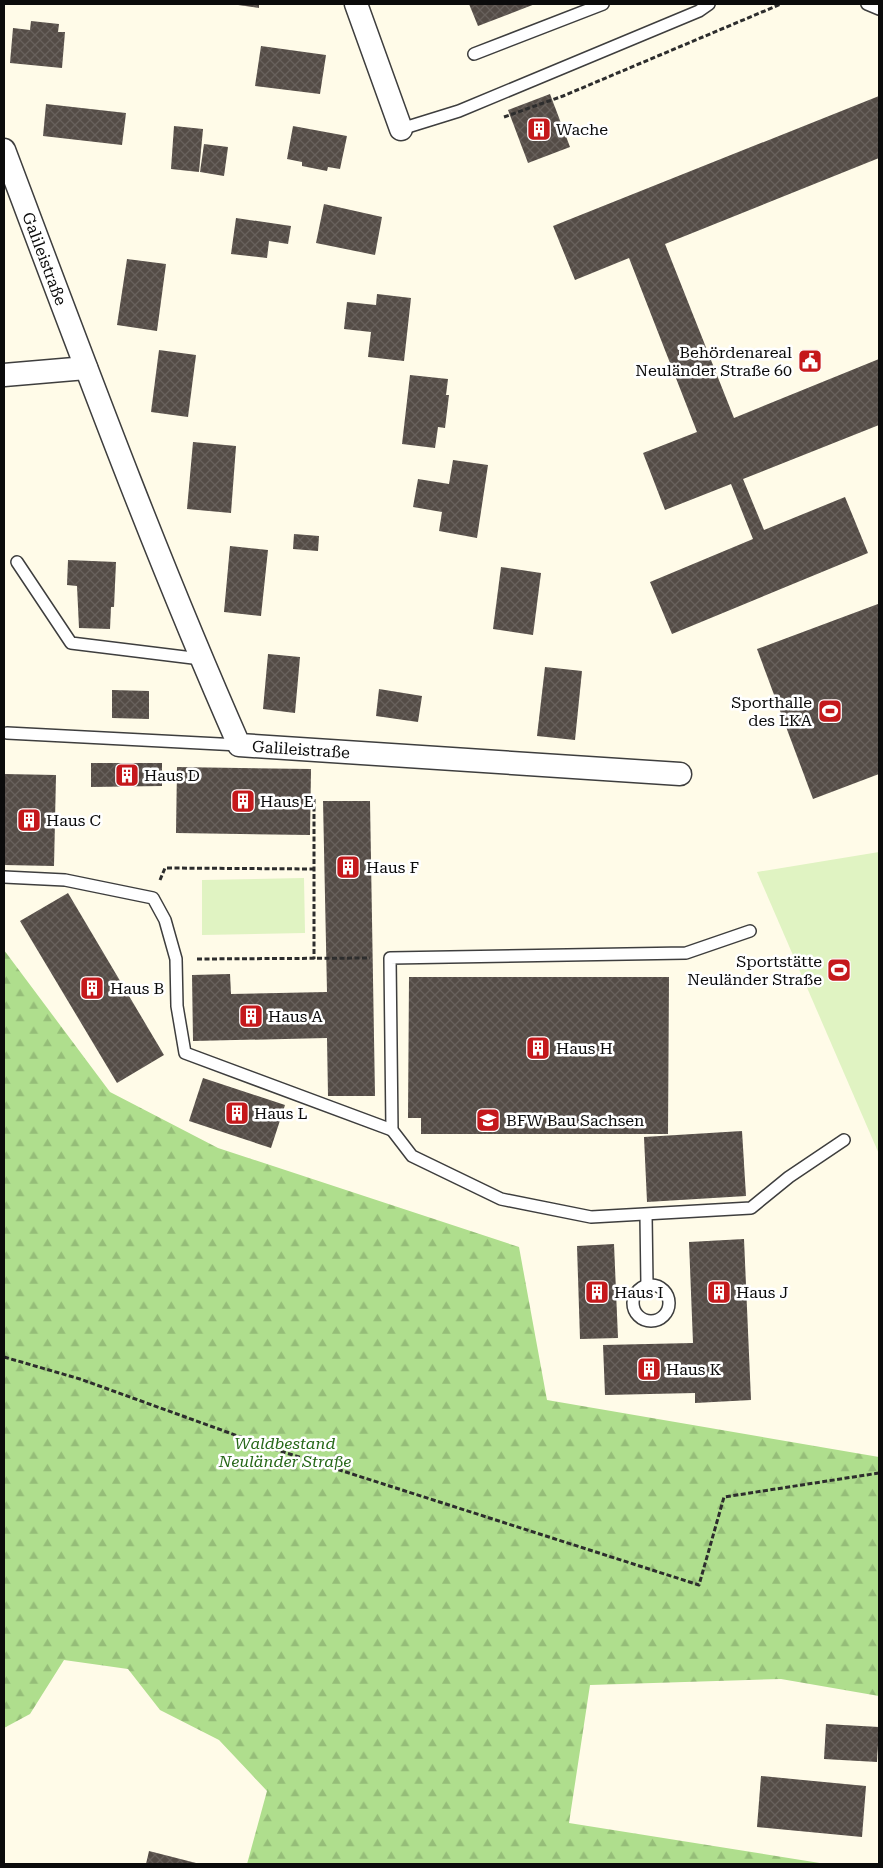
<svg xmlns="http://www.w3.org/2000/svg" width="883" height="1868" viewBox="0 0 883 1868" font-family="'Roboto Serif',serif">
<style>
.forest{fill:url(#forest-firs)}
.pitch{fill:#e0f3c2}
.building{fill:url(#building-cross-hatch)}
.lines{fill:none;stroke-linecap:round;stroke-linejoin:round}
.service-casing{stroke:#3e3e3e;stroke-width:14}
.minor-casing{stroke:#3e3e3e;stroke-width:25}
.path{stroke:#2d2d2d;stroke-width:3;stroke-dasharray:5 2.5;stroke-linecap:butt}
.service{stroke:#fff;stroke-width:11}
.minor{stroke:#fff;stroke-width:22}
.labels{text-anchor:middle;dominant-baseline:central;stroke-width:5;stroke-linejoin:round;paint-order:stroke}
.poi-label{font-size:16px;fill:#0b0b0b;stroke:#fff;text-anchor:start}
.street-label{font-size:16px;fill:#0b0b0b;stroke:#fff}
.park-label{font-size:16px;font-style:italic;fill:#256717;stroke:#fff}
</style>
<defs>
<pattern id="forest-firs" width="22" height="20" patternUnits="userSpaceOnUse" patternTransform="scale(1.25)"><rect width="22" height="20" fill="#afde8d"/><path d="M5 1l3.5 6h-7zM16 11l3.5 6h-7z" fill="#95bd78"/></pattern>
<pattern id="building-cross-hatch" width="8" height="8" patternUnits="userSpaceOnUse" patternTransform="scale(1.25)"><rect width="8" height="8" fill="#544c46"/><path d="M0 0l8 8M0 8l8-8" fill="none" stroke="#68615c"/></pattern>
</defs>
<rect width="100%" height="100%" fill="#fffbe8"/>
<polygon class="forest" points="4,950 110,1092 218,1148 519,1247 547,1400 879,1457 879,1696 781,1679 590,1685 569,1823 826,1864 247,1864 267,1791 219,1740 160,1710 128,1669 64,1660 30,1714 4,1728"/>
<g class="pitch">
<polygon points="879,852 879,1154 757,872"/>
<polygon points="304,878 305,933 202,935 202,880"/>
</g>
<g class="building">
<polygon points="231,4 259,4 259,8"/>
<polygon points="469,4 535,4 478,26"/>
<polygon points="31,21 59,24 58,32 65,32 62,68 10,63 13,28 30,30"/>
<polygon points="261,46 326,55 320,94 255,86"/>
<polygon points="550,94 570,147 528,163 508,110"/>
<polygon points="879,96 879,158 665,244 734,418 879,359 879,425 743,479 764,530 845,497 868,553 672,634 650,582 753,539 731,484 665,510 643,453 697,432 629,258 575,280 553,226"/>
<polygon points="46,104 126,113 122,145 43,136"/>
<polygon points="174,126 203,129 199,172 171,169"/>
<polygon points="293,126 347,136 340,169 328,167 327,171 302,166 302,162 287,159"/>
<polygon points="204,144 228,147 224,176 200,172"/>
<polygon points="324,204 382,217 375,255 316,243"/>
<polygon points="236,218 291,226 288,244 269,241 267,258 231,254"/>
<polygon points="127,259 166,264 157,331 117,325"/>
<polygon points="377,294 411,298 404,361 368,357 371,332 344,329 347,302 376,305"/>
<polygon points="159,350 196,355 188,417 151,412"/>
<polygon points="410,375 448,379 446,395 449,395 445,428 438,427 435,448 402,444"/>
<polygon points="193,442 236,446 231,513 187,509"/>
<polygon points="453,460 488,465 477,538 439,531 442,512 413,507 418,479 449,484"/>
<polygon points="294,534 319,536 318,551 293,549"/>
<polygon points="230,546 268,550 261,616 224,612"/>
<polygon points="68,560 116,562 114,607 111,607 110,629 79,628 77,586 67,585"/>
<polygon points="501,567 541,573 533,635 493,629"/>
<polygon points="878,604 879,774 813,799 757,649"/>
<polygon points="268,654 300,657 295,713 263,709"/>
<polygon points="545,667 582,671 575,740 537,736"/>
<polygon points="379,689 422,696 418,722 376,716"/>
<polygon points="112,690 149,691 149,719 112,718"/>
<polygon points="91,763 162,763 162,786 91,787"/>
<polygon points="177,767 311,769 310,835 176,833"/>
<polygon points="4,774 56,775 54,866 4,865"/>
<polygon points="323,801 370,801 375,1096 328,1096 327,1038 193,1041 192,975 230,974 231,994 327,992"/>
<polygon points="68,893 164,1055 117,1083 20,921"/>
<polygon points="409,977 669,977 668,1134 421,1134 421,1118 408,1118"/>
<polygon points="203,1078 285,1105 271,1148 189,1121"/>
<polygon points="742,1131 746,1196 647,1202 644,1137"/>
<polygon points="744,1239 751,1400 695,1403 695,1393 605,1395 603,1345 693,1343 689,1242"/>
<polygon points="614,1244 618,1338 580,1339 577,1246"/>
<polygon points="826,1724 879,1727 877,1762 824,1759"/>
<polygon points="761,1776 866,1786 862,1837 757,1827"/>
<polygon points="149,1851 200,1864 146,1864"/>
</g>
<g class="lines">
<g class="service-casing">
<g id="service">
<polyline points="867,4 879,9"/>
<polyline points="474,54 603,4"/>
<polyline points="401,129 459,111 699,11 709,4"/>
<polyline points="17,562 71,643 201,659"/>
<polyline points="7,733 239,745"/>
<polyline points="4,877 65,880 153,898 165,920 176,959 177,1006 185,1053 392,1130"/>
<polyline points="750,931 686,953 390,958 392,1130 412,1156 501,1199 591,1217 751,1208 789,1177 844,1140"/>
<polyline points="646,1215 647,1285"/>
<circle cx="651" cy="1303" r="18"/>
</g>
</g>
<g class="minor-casing">
<g id="minor">
<polyline points="356,4 401,129"/>
<path id="s1" d="M4,150c75,199 149,400 235,595l441,29"/>
<polyline points="4,375 86,368"/>
</g>
</g>
<g class="path">
<polyline points="504,117 563,96 781,4"/>
<polyline points="314,799 314,959"/>
<polyline points="160,880 165,868 314,869"/>
<polyline points="197,959 370,958"/>
<polyline points="4,1357 80,1379 274,1449 699,1585 724,1497 879,1473"/>
</g>
<use href="#service" class="service"/>
<use href="#minor" class="minor"/>
</g>
<defs>
<g id="building-square" transform="scale(1.25)"><rect x="-9" y="-9" width="18" height="18" rx="4" fill="#c5181b" stroke="#fff"/><path d="M-4-6H4V6H1V3H-1V6H-4ZM-2.5-4.3h1.7v1.8h-1.7ZM.8-4.3h1.7v1.8H.8ZM-2.5-1h1.7V.8h-1.7ZM.8-1h1.7V.8H.8Z" fill="#fff"/></g>
<g id="civic-square" transform="scale(1.25)"><rect x="-9" y="-9" width="18" height="18" rx="4" fill="#c5181b" stroke="#fff"/><path d="M-.6-6.5H3V-4.5H.6V-3L4-1V1h2V6H-6V1h2V-1L-.6-3ZM-1.2 2.5V6h2.4V2.5Z" fill="#fff"/></g>
<g id="stadium-square" transform="scale(1.25)"><rect x="-9" y="-9" width="18" height="18" rx="4" fill="#c5181b" stroke="#fff"/><path d="M0-5a6.5 5 0 1 0 0 10a6.5 5 0 1 0 0-10ZM-3.5-1.8h7v3.6h-7Z" fill="#fff"/></g>
<g id="school-square" transform="scale(1.25)"><rect x="-9" y="-9" width="18" height="18" rx="4" fill="#c5181b" stroke="#fff"/><path d="M0-5L7-2L0 1L-7-2ZM-4 1L0 2.5L4 1V4Q0 6-4 4Z" fill="#fff"/></g>
</defs>
<g fill-rule="evenodd">
<use href="#building-square" x="539" y="129"/>
<use href="#civic-square" x="810" y="361"/>
<use href="#stadium-square" x="830" y="711"/>
<use href="#building-square" x="127" y="775"/>
<use href="#building-square" x="243" y="801"/>
<use href="#building-square" x="29" y="820"/>
<use href="#building-square" x="348" y="867"/>
<use href="#stadium-square" x="839" y="970"/>
<use href="#building-square" x="92" y="988"/>
<use href="#building-square" x="251" y="1016"/>
<use href="#building-square" x="538" y="1048"/>
<use href="#building-square" x="237" y="1113"/>
<use href="#school-square" x="488" y="1120"/>
<use href="#building-square" x="597" y="1292"/>
<use href="#building-square" x="719" y="1292"/>
<use href="#building-square" x="649" y="1369"/>
</g>
<g class="labels">
<g class="poi-label">
<text x="556" y="129">Wache</text>
<text x="792" y="352" text-anchor="end">Behördenareal<tspan x="792" dy="18">Neuländer Straße 60</tspan></text>
<text x="812" y="702" text-anchor="end">Sporthalle<tspan x="812" dy="18">des LKA</tspan></text>
<text x="144" y="775">Haus D</text>
<text x="260" y="801">Haus E</text>
<text x="46" y="820">Haus C</text>
<text x="366" y="867">Haus F</text>
<text x="822" y="961" text-anchor="end">Sportstätte<tspan x="822" dy="18">Neuländer Straße</tspan></text>
<text x="110" y="988">Haus B</text>
<text x="268" y="1016">Haus A</text>
<text x="556" y="1048">Haus H</text>
<text x="254" y="1113">Haus L</text>
<text x="506" y="1120">BFW Bau Sachsen</text>
<text x="614" y="1292">Haus I</text>
<text x="736" y="1292">Haus J</text>
<text x="666" y="1369">Haus K</text>
</g>
<g class="street-label">
<text stroke="none"><textPath href="#s1" startOffset="116">Galileistraße</textPath></text>
<text stroke="none"><textPath href="#s1" startOffset="702">Galileistraße</textPath></text>
</g>
<g class="park-label">
<text x="285" y="1443">Waldbestand<tspan x="285" dy="18">Neuländer Straße</tspan></text>
</g>
</g>
<rect width="883" height="1868" fill="none" stroke="#0b0b0b" stroke-width="10"/>
</svg>
